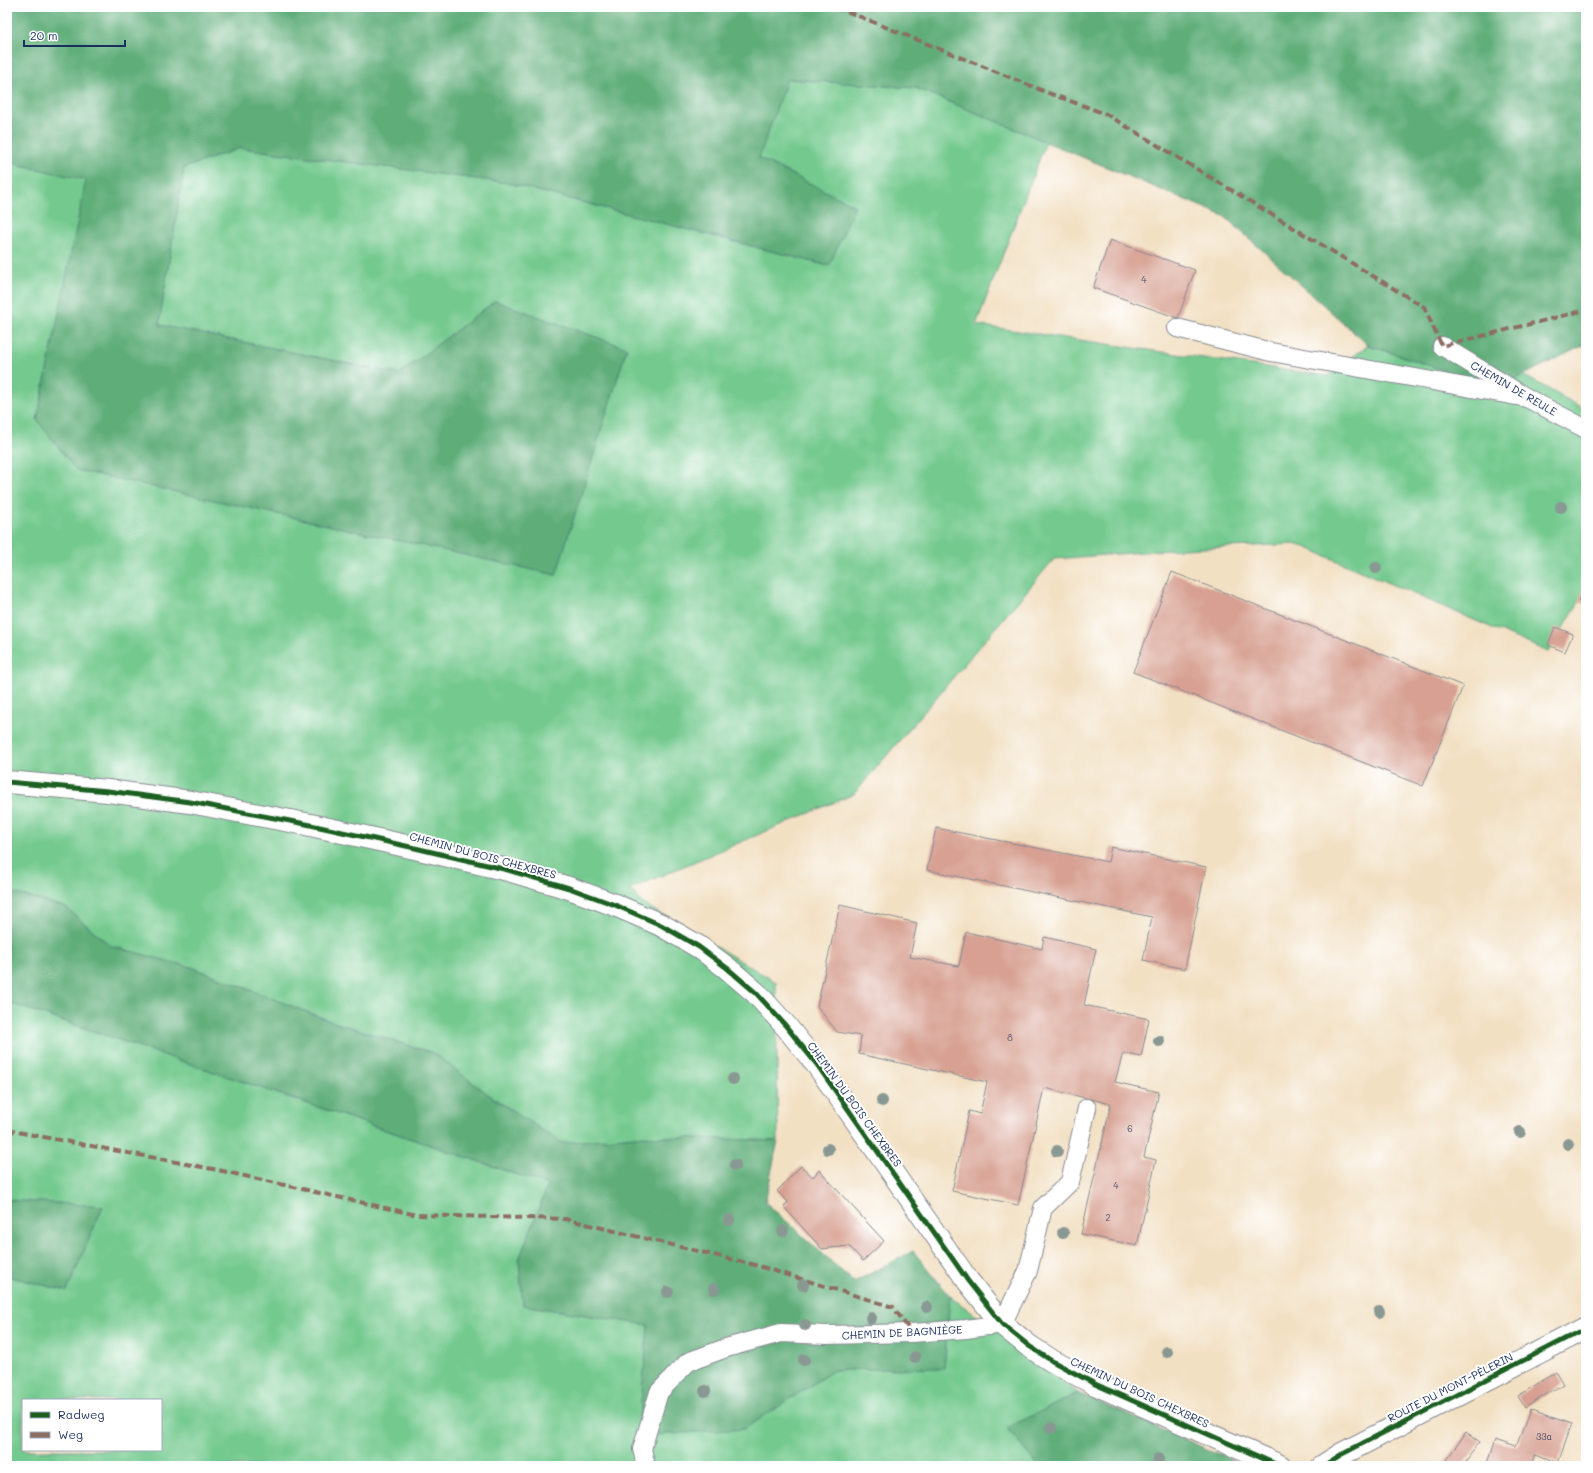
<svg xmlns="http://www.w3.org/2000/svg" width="1593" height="1473" viewBox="0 0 1593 1473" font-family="Mali,sans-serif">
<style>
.green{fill:#73c98e;stroke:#477c76;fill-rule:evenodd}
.forest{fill:#5ead79;stroke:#3c6e6c}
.building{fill:#d7a092}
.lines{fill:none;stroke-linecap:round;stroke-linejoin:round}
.service-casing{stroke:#868890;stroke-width:20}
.minor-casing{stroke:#868890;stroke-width:24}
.tertiary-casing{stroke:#868890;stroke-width:24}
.service{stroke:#fff;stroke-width:18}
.minor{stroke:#fff;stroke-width:22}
.tertiary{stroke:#fff;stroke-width:22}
.quiet{stroke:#8d6e63;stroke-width:4;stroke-dasharray:8 4;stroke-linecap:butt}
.cycleway-casing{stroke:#fff;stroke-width:8}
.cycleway{stroke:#1b5e20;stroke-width:5}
.tree{fill:#8a9893}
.labels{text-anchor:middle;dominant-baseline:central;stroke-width:4;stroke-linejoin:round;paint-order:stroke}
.number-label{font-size:9px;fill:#4a4b6b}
.street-label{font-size:11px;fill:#1b2f5e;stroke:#fff}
</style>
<rect width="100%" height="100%" fill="#fff"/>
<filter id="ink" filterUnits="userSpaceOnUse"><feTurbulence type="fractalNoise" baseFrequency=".025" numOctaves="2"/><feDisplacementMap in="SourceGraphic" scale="8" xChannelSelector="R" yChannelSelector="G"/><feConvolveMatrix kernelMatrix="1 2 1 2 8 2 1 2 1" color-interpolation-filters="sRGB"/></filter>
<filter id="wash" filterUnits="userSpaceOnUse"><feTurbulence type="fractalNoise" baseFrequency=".012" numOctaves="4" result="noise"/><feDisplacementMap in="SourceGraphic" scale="16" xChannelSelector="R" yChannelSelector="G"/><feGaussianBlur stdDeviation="0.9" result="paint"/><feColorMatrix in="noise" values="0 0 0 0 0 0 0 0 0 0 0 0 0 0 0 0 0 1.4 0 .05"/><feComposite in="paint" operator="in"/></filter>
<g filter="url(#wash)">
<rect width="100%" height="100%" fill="#f2e0c3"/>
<g class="green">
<polygon points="787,79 916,88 1046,142 976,325 1328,376 1368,345 1498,388 1523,375 1586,410 1586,591 1548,652 1298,544 1182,549 1054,559 854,794 630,889 642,903 776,982 778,1141 636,1136 562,1143 493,1098 433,1053 330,1021 194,968 111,946 65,907 7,891 7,162 87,180 37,420 556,575 495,301 399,374 159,325 184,168 240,148 508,183 829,266 855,206 758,158"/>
<path d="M7,1002l541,183 -29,75 4,45 126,20 -11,110 106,-6 90,-59 110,-3 6,-71 128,97 -71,35 32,38h-1032v-190l60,15 36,-85 -96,-6zM23,1400h138v50h-138z"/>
</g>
<g class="forest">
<polygon points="7,7 1586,7 1586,344 1498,388 1368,345 1224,216 916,88 787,79 759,158 855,206 829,266 508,183 240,148 184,168 159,325 399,374 495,301 627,348 556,575 76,470 37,420 86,180 7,162"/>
<polygon points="7,891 65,907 111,946 194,968 330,1021 433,1053 493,1098 562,1143 636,1136 778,1141 765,1202 854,1282 913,1251 950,1296 944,1368 834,1370 744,1429 638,1436 648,1325 523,1305 519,1260 548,1185 7,1002"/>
<polygon points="7,1200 103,1206 67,1291 7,1276"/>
<polygon points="1078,1393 1246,1466 1039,1466 1007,1428"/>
</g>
<g id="blocks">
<g class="building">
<polygon points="1110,240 1195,270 1178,318 1093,288"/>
<polygon points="1172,572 1463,686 1423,786 1133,672"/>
<polygon points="1586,585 1586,605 1578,601"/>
<polygon points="1555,627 1573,634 1565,652 1548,645"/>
<polygon points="936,828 1108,862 1111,847 1206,867 1185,969 1143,960 1152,917 927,870"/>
<polygon points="840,905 917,923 910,957 959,966 966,932 1042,949 1044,937 1096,949 1084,1005 1149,1019 1141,1057 1123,1053 1115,1082 1159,1092 1144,1157 1156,1160 1137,1246 1081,1234 1111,1104 1044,1088 1018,1205 952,1191 969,1111 980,1114 987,1082 859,1054 861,1036 837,1032 817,1006"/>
<polygon points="801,1166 813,1177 819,1170 884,1241 863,1261 849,1246 822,1249 784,1207 788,1202 777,1191"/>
<polygon points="1556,1372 1563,1384 1525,1408 1518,1396"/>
<polygon points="1530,1410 1572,1424 1558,1463 1536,1454 1532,1466 1486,1466 1495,1440 1516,1447"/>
<polygon points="1466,1432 1480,1442 1462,1466 1443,1466"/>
</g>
</g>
</g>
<g filter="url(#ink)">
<use href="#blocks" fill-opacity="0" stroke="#868890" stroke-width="1"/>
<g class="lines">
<g class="service-casing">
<g id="service">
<polyline points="1177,328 1271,352 1527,398"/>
<polyline points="1442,346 1527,398 1586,429"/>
<polyline points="646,1466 642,1449 659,1392 688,1362 726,1348 781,1333 827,1335 912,1333 966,1329 1002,1324 1028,1271 1043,1208 1070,1182 1087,1108"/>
</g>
</g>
<g class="minor-casing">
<polyline id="minor" points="7,782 108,791 190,802 306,824 415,848 508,870 569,888 615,905 661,925 699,947 727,968 756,993 785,1025 818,1066 968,1281 1002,1324 1029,1346 1052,1361 1095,1384 1280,1466"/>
</g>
<g class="tertiary-casing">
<polyline id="tertiary" points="1323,1466 1342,1454 1586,1328"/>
</g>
<use href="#service" class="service"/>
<use href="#minor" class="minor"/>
<use href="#tertiary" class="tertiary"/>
<g class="quiet">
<polyline points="836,7 1051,94 1106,114 1424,307 1442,346 1586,310"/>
<polyline points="7,1130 218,1170 417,1215 565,1219 755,1265 893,1307 912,1333"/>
</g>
<g class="cycleway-casing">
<g id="cycleway">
<polyline points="7,782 108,791 190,802 306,824 415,848 508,870 569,888 615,905 661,925 699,947 727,968 756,993 785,1025 818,1066 968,1281 1002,1324 1029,1346 1052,1361 1095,1384 1280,1466"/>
<polyline points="1323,1466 1342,1454 1586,1328"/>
</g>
</g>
<use href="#cycleway" class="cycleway"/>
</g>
<g class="tree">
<circle cx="1561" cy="507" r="6"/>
<circle cx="1376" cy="568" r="6"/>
<circle cx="1159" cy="1041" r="6"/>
<circle cx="733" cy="1079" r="6"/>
<circle cx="882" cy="1101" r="6"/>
<circle cx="1520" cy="1132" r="6"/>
<circle cx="1568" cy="1144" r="6"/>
<circle cx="828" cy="1149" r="6"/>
<circle cx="1057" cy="1151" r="6"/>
<circle cx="735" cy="1165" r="6"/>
<circle cx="729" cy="1220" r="6"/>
<circle cx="783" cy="1231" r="6"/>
<circle cx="1063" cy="1233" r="6"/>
<circle cx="803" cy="1285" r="6"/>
<circle cx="714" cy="1289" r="6"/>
<circle cx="668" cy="1292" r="6"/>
<circle cx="927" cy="1307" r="6"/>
<circle cx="1379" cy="1312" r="6"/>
<circle cx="871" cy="1318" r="6"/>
<circle cx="805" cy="1325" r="6"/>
<circle cx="1167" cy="1352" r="6"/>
<circle cx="915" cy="1357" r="6"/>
<circle cx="804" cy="1360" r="6"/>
<circle cx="705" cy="1391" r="6"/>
<circle cx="1051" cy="1428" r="6"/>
<circle cx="1158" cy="1459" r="6"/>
</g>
</g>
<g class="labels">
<g class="number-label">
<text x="1144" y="279">4</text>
<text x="1010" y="1037">8</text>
<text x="1130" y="1128">6</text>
<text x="1116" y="1185">4</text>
<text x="1108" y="1217">2</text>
<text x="1544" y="1436">33a</text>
</g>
<g class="street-label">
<text transform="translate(1514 388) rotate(30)">CHEMIN DE REULE</text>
<text transform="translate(483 855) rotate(15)">CHEMIN DU BOIS CHEXBRES</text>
<text transform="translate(855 1104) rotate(54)">CHEMIN DU BOIS CHEXBRES</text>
<text transform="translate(902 1332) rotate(-3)">CHEMIN DE BAGNIÈGE</text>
<text transform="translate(1450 1387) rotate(-27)">ROUTE DU MONT-PÈLERIN</text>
<text transform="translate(1140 1392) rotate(25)">CHEMIN DU BOIS CHEXBRES</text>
</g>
</g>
<rect width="1593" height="1473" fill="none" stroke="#fff" stroke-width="24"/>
<rect x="22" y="1399" width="140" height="52" fill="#ffffff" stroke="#a4acbf"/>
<rect x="30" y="1412" width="20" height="6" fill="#1b5e20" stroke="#a4acbf"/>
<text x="58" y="1419" font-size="12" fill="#1b2f5e">Radweg</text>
<rect x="30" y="1432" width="20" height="6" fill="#8d6e63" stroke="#a4acbf"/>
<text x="58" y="1439" font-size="12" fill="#1b2f5e">Weg</text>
<path d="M24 40v6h101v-6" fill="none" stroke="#1b2f5e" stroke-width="2"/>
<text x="30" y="40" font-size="12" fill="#1b2f5e" stroke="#ffffff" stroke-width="3" paint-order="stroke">20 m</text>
</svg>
